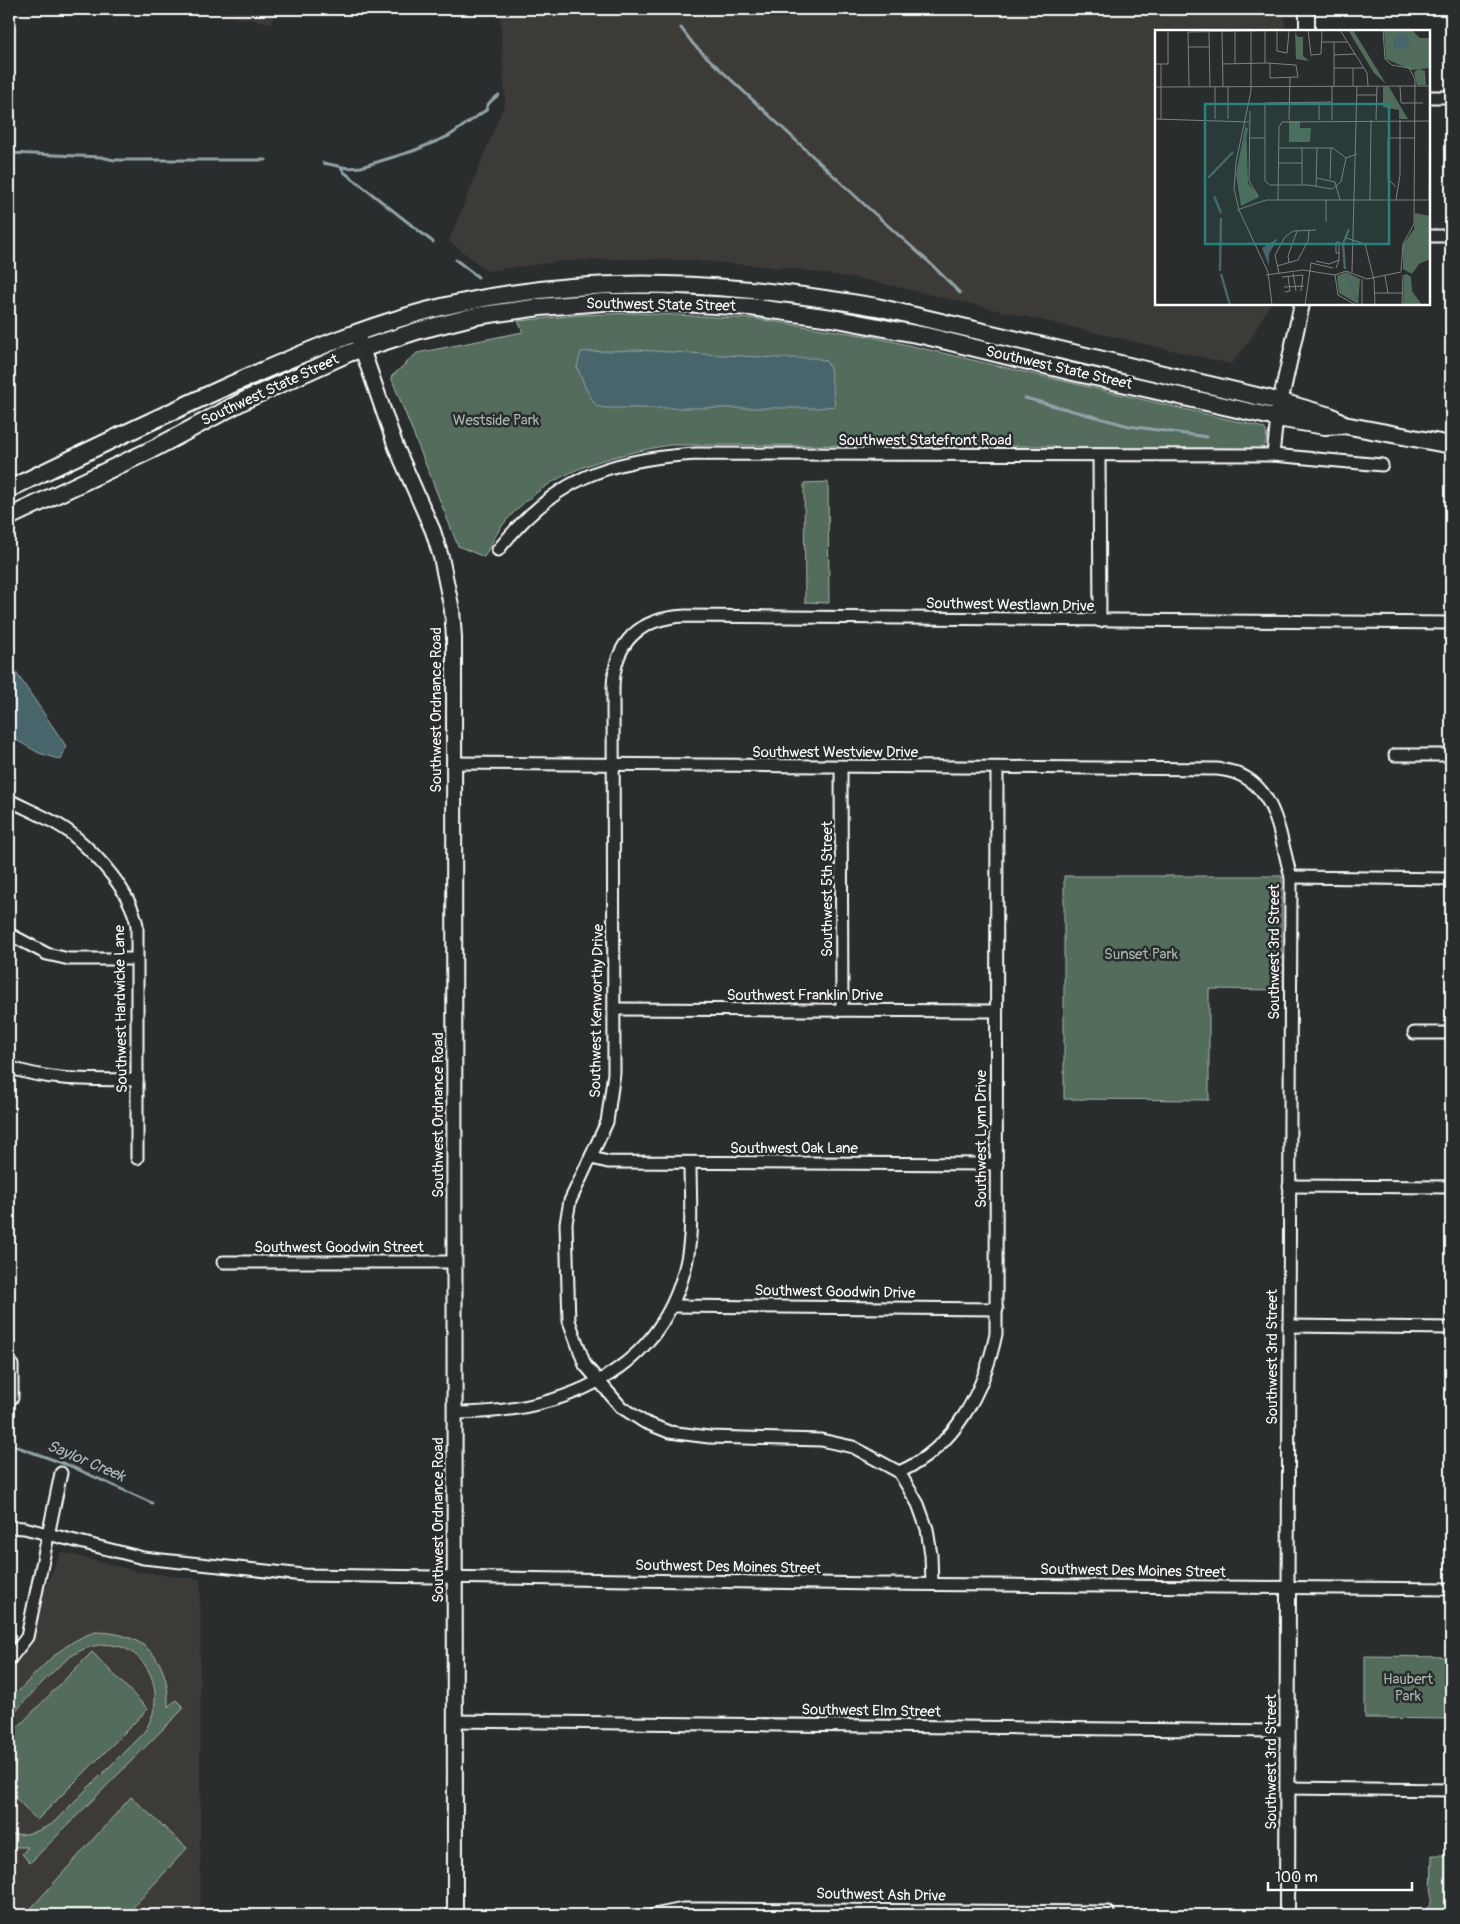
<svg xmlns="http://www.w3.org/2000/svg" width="1460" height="1924" viewBox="0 0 1460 1924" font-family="Pangolin,sans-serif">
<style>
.built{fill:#3d3a39}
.green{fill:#526c5b;stroke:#a8b6ad}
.water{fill:#48656c;stroke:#91a3a7}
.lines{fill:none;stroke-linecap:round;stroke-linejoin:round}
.stream{stroke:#91a3a7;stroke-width:3}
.minor-casing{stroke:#fff;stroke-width:15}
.tertiary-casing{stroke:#fff;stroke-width:18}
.secondary-casing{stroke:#fff;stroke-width:20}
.minor{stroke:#2a2d2e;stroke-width:11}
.tertiary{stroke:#2a2d2e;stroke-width:14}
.secondary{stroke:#2a2d2e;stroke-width:16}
.labels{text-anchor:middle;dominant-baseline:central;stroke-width:5;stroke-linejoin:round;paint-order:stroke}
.street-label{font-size:15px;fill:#fff;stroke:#2a2d2e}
.park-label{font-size:15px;fill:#a8b6ad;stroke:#2a2d2e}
.water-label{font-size:16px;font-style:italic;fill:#adbabd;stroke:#2a2d2e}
.inset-river{fill:none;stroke:#48656c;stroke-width:2.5}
.inset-road{fill:none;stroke:#7f8182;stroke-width:1}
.view{fill:#27847c;fill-opacity:0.15;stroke:#27847c;stroke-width:2.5}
.inset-edge{fill:none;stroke:#fff;stroke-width:2.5}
</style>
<rect width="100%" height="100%" fill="#2a2d2e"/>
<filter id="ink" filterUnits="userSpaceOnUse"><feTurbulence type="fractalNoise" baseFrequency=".02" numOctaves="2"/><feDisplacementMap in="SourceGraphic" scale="10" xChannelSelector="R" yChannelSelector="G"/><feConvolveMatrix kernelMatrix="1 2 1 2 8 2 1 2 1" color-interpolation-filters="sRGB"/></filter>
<g filter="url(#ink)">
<g class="built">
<polygon points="226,9 274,9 272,23 224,15"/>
<polygon points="500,9 1285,9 1285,31 1156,31 1156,304 1270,304 1250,340 1231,364 867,280 787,268 688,260 616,259 564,261 487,271 449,241 505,103"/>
<polygon points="61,1552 140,1572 200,1579 200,1915 9,1915 9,1660 33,1614"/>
</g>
<g class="green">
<path d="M634,313l123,6 112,17 388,90 8,3c3,8 2,13 -3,20h-7l-191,1 -13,-4 -381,-1c-63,11 -120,25 -164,76 -9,10 -15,24 -22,36l-26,-11 -67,-169 26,-24 106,-21 -5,-11 60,-6z"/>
<polygon points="828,482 829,603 805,602 804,483"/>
<polygon points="1064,876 1282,876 1282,990 1209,989 1209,1100 1064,1099"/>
<path d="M95,1632c48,0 75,26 73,75l8,-7 8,8 -154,155 -8,-9 6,-7h-19v-13c17,2 28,-2 43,-10l92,-92c31,-45 -7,-104 -60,-83 -22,8 -58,52 -75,69v-17c26,-26 50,-58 86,-69z"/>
<polygon points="92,1652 148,1709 37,1820 9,1791 9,1736"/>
<polygon points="1365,1656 1451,1657 1451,1719 1365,1718"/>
<polygon points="131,1797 187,1848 126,1915 28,1915 26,1914"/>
<polygon points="1432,1855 1451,1855 1451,1915 1422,1915 1431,1903"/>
</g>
<g class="water">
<polygon points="636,350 777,358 817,358 826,361 830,368 835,406 817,408 604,408 596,406 586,389 577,367 581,352"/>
<polygon points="9,662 66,746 61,760 39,753 9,736"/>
</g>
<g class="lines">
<g class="stream">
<polyline points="681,28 694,45 866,206 930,263 960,293"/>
<polyline points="9,153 101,157 114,160 266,160"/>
<path d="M323,163l25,5 13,-1 52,-16 36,-15 37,-26c1,-7 7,-11 13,-15"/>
<polyline points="341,167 344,172 433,242"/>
<polyline points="456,260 478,277"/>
<polyline points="1025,398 1129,426 1207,437"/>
<polyline points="9,1444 68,1465 152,1503"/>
</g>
<g class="minor-casing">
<g id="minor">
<polyline points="1429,97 1451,97"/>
<polyline points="1429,236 1451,236"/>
<polyline points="1099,455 1100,621"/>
<polyline points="1273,455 1277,418"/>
<path d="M498,550c56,-71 110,-91 198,-96l577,1 109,10"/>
<polyline points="1395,755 1451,755"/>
<path d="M453,763l764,6c59,5 61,62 74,108l-3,711"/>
<polyline points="841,768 842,1010"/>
<path d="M9,800c19,10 48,21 64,35 26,22 57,56 64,90v233"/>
<polyline points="1291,877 1451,879"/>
<polyline points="9,934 47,954 69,959 136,959"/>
<polyline points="614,1009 996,1011"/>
<polyline points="1414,1033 1451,1033"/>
<path d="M9,1067c41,15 85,12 128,13"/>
<polyline points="592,1158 608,1162 997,1164"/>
<polyline points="1289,1186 1451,1187"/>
<polyline points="223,1262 454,1262"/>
<polyline points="672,1306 997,1309"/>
<polyline points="1289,1326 1451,1328"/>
<polyline points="9,1365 12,1365 12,1398 9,1398"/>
<path d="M454,1413c99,0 201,-34 230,-141 10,-34 6,-73 6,-109"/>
<path d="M899,1472c56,-24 85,-81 97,-138l1,-565"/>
<polyline points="9,1527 24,1528 143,1558 304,1575 877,1584 1451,1589"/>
<path d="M932,1584l-1,-29 -4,-26 -9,-25 -19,-32 -46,-25 -32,-7 -112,-3 -40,-5 -25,-10 -23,-15 -36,-42 -16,-44 -3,-98 4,-22 37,-79 7,-49 -1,-385c1,-47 27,-70 72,-72l766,7"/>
<polyline points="9,1660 27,1637 61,1473"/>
<polyline points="454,1721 1287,1731"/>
<polyline points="1287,1788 1451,1790"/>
<polyline points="654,1915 683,1909 703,1909 1108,1912 1108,1915"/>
</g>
</g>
<g class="tertiary-casing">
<g id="tertiary">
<polyline points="1307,31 1307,9"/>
<polyline points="359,340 396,447 433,531 441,557 452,610 454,638 455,1915"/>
<polyline points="1278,412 1302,304"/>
<polyline points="1287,1915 1288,1588"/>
</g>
</g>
<g class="secondary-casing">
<g id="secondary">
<path d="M9,489c73,-35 145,-70 219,-103 74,-33 148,-65 227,-82 140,-31 282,-21 422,3l405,95 48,14 9,5"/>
<polyline points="9,517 155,448 247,399 349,353 420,330 476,316 540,307 604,302 661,302 750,307 832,318 926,336 1069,371 1277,418 1325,426 1344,425 1451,445"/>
</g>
</g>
<use href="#minor" class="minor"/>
<use href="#tertiary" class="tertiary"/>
<use href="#secondary" class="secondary"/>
</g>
</g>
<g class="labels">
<g class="street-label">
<text transform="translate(661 305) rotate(1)">Southwest State Street</text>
<text transform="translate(1059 368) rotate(13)">Southwest State Street</text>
<text transform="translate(270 390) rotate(-25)">Southwest State Street</text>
<text x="925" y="440">Southwest Statefront Road</text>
<text transform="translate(1010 605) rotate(1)">Southwest Westlawn Drive</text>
<text transform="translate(436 710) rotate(-90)">Southwest Ordnance Road</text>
<text x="835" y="752">Southwest Westview Drive</text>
<text transform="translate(827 889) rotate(-90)">Southwest 5th Street</text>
<text transform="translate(1274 952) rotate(-90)">Southwest 3rd Street</text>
<text x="805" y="995">Southwest Franklin Drive</text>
<text transform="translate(121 1009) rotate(-91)">Southwest Hardwicke Lane</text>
<text transform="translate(597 1011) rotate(-89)">Southwest Kenworthy Drive</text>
<text transform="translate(438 1115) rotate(-90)">Southwest Ordnance Road</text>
<text transform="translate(981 1139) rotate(-90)">Southwest Lynn Drive</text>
<text x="794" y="1148">Southwest Oak Lane</text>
<text x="339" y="1247">Southwest Goodwin Street</text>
<text transform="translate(835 1292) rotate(1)">Southwest Goodwin Drive</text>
<text transform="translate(1272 1357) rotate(-90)">Southwest 3rd Street</text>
<text transform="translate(438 1520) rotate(-90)">Southwest Ordnance Road</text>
<text transform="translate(728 1567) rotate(1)">Southwest Des Moines Street</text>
<text transform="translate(1133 1571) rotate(1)">Southwest Des Moines Street</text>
<text transform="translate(871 1711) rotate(1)">Southwest Elm Street</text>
<text transform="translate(1271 1762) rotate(-90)">Southwest 3rd Street</text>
<text transform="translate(881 1895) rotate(1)">Southwest Ash Drive</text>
</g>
<g class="park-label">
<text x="496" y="420">Westside Park</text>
<text x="1141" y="954">Sunset Park</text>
<text x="1408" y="1679">Haubert<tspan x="1408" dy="17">Park</tspan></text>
</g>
<g class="water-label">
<text transform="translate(86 1461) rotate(23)">Saylor Creek</text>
</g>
</g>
<g transform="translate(1155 30)">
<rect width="275" height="275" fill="#2a2d2e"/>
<path d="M193,0h5l33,54 -12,-11zM229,1h29l7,7h10v30l-18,2 -26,-11zM140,2l3,5h5v19l6,5 -13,-2zM264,39l6,2 1,14h-9l-3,-13zM228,57h6l19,32h-9v-9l-16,-3zM134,91h11v7h11l-1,14h-21zM91,93l2,60 11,14 -18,9 -5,-32zM260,183l15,3v43l-11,5 -7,10 -9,-5v-24l11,-16zM191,242l14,7 -2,25 -19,-11 -2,-17zM252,244l4,3 1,14 10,14h-19l1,-30z" fill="#526c5b"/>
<path d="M250,4l4,6 -1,8 -11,2 -4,-5 3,-10zM123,208l-9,16v12l-7,-18z" fill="#48656c"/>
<path class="inset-river" d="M88,115l4,-17M53,148l25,-26M59,166l7,17M190,239l-2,-25 6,-15M65,241l1,-53M66,244l9,31M191,244l12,28"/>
<path class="inset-road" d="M96,0v61l-15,71 -2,27 5,21 29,62 4,33M153,0l3,25 10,-1 1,-24M185,0l27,43 1,13M228,0l2,29 7,6 17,3 6,11 -1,145 -11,20 -2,27M80,1v33M110,1v32M122,1v20l10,2 2,-22M54,2l1,55M67,2l1,55M166,12h26M33,17h21M179,25l21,-1M0,34h13v-34M67,34l45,-1 29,2 2,12 -28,1v-14M179,38h30M198,38v18M179,56v-44M245,56l1,17h22M0,57l275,-1M34,57l-1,-55 114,-2M60,57v32M202,65h20M177,72l-67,1v78l5,4h38l24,4 9,-7 5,-24 11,-4M95,81l-1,70 9,15M0,89l94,3M6,89v-55M73,89v-32M134,90l1,-42M164,90v-18M177,90v-34M221,90l1,-34M94,108h16M124,118h54l13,10M124,133h23M162,148l18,4 5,18M175,149l1,-31M147,155v-37M161,157l1,-39M241,157l-8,-8v-41h27M123,170l1,-73 3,-5 148,-1M171,170v22M215,170l1,-80M241,170l4,-25v-55M274,170l1,-114M82,180l29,-10h164M191,208l19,6 9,36 1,25M161,231l13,3 10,-4M134,233l-1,-7 9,-25M122,236l21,-6 10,-19 1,-11M181,238l3,-8v-18h-3v11h3M197,242l5,-186M124,243l-4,-18 10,-18 8,-6 23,-1M138,243l3,18M111,245l37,-5 32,5 11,-4 21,8 34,-7M180,245l3,20 18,10M230,246l3,17M127,247l21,-2 -2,16M207,249v26M129,257l20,-1M130,262l5,-1 -2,-15M220,263h27M150,275l6,-42 22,5M247,275l1,-30"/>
<path class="view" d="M50,74h184v140h-184z"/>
<rect width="275" height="275" class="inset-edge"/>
</g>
<rect width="1460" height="1924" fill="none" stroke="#2a2d2e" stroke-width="30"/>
<rect x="15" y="15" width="1430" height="1894" fill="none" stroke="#fff" stroke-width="2" filter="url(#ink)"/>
<path d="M1268 1882v8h144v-8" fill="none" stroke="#ffffff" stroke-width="2.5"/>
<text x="1275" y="1882" font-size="15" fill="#ffffff" stroke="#2a2d2e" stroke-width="4" paint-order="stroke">100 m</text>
</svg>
